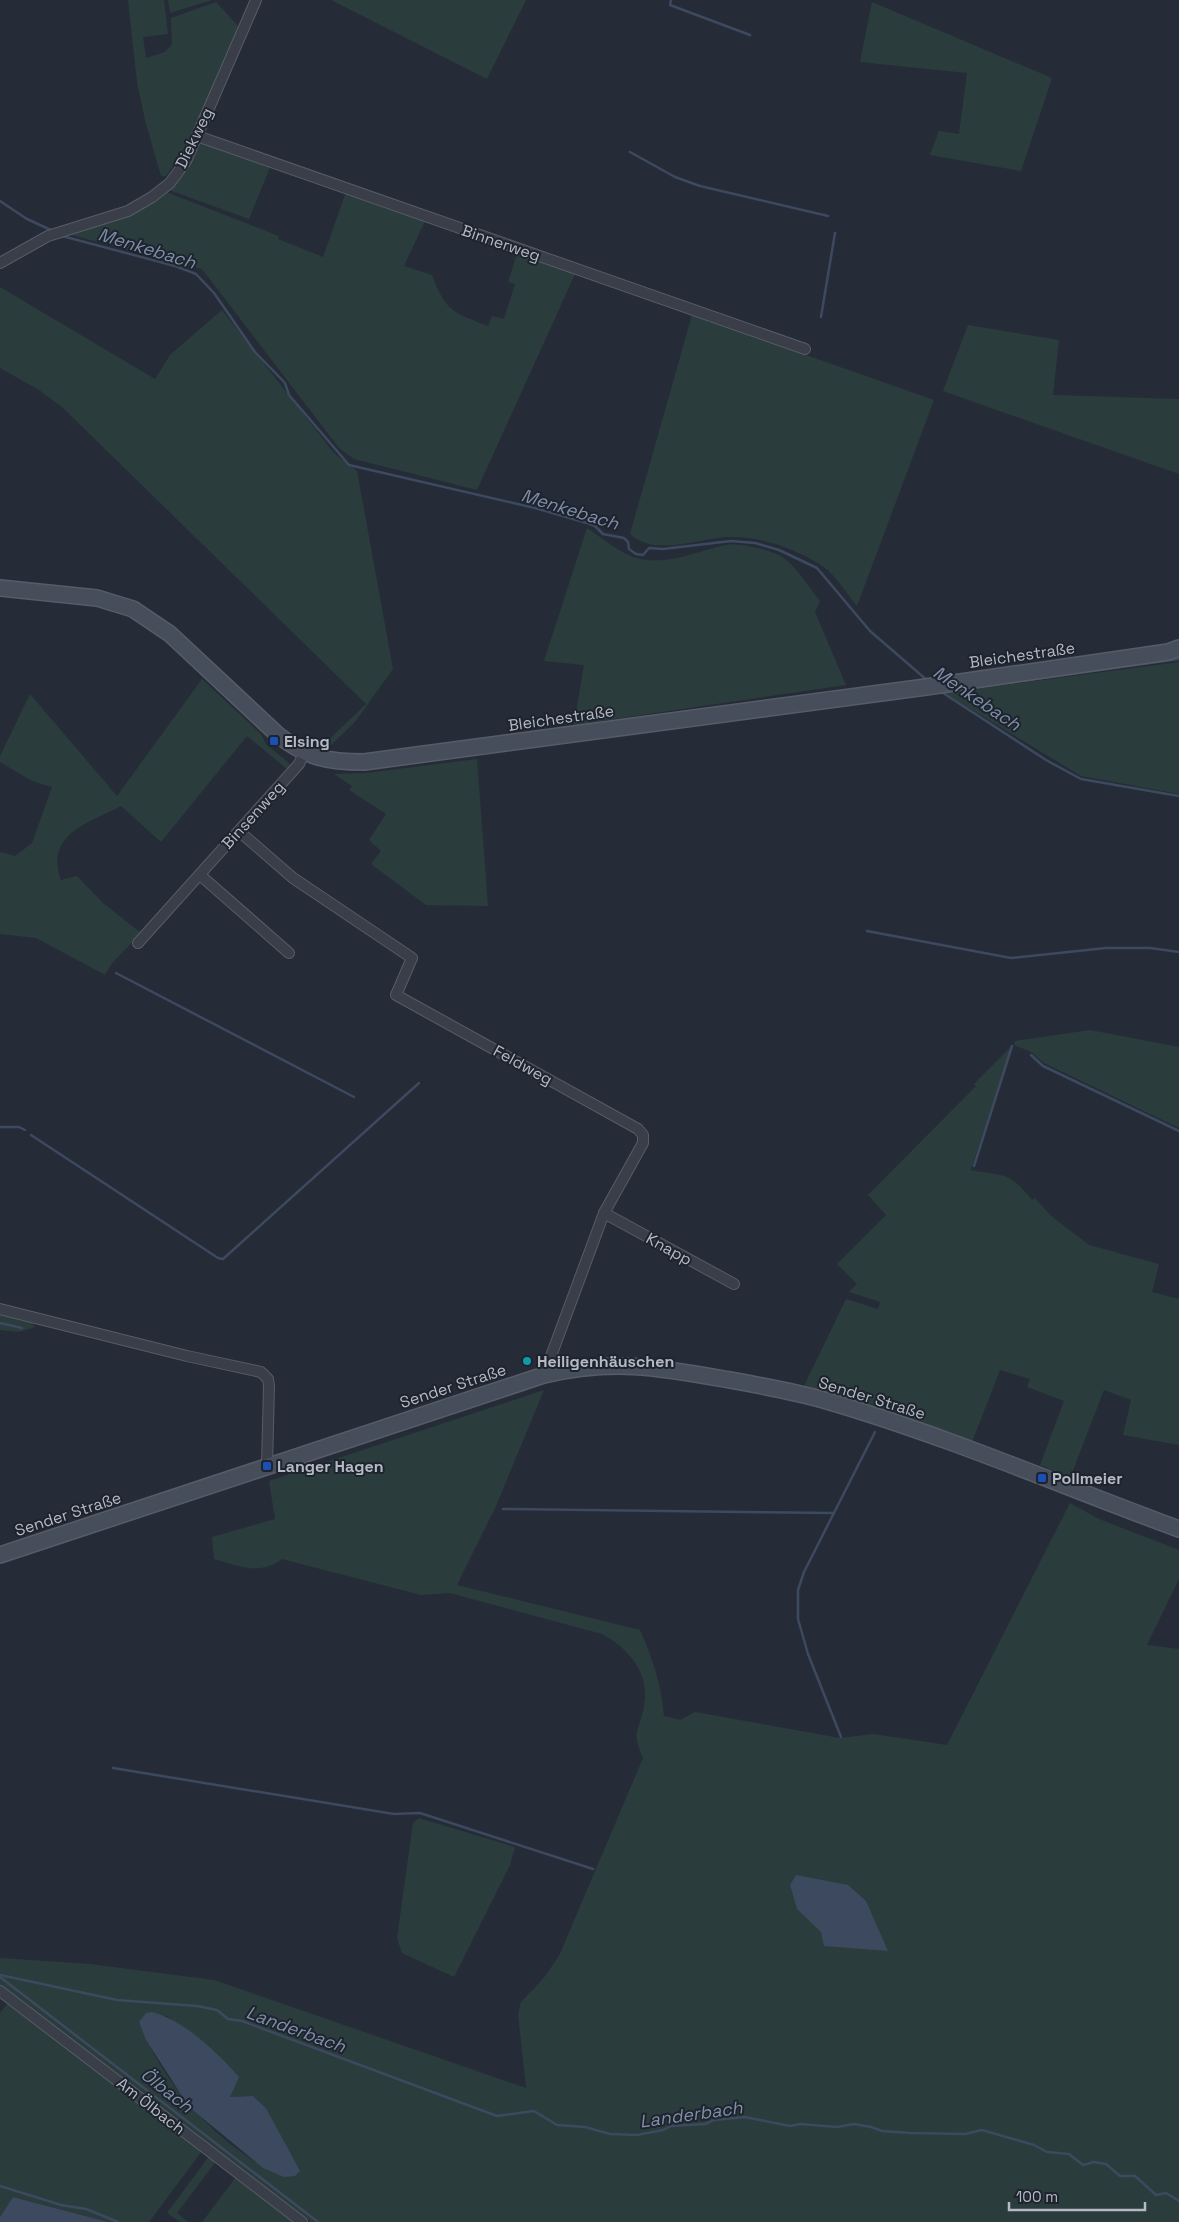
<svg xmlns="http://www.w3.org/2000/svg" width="1179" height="2222" viewBox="0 0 1179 2222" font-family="'Space Grotesk',sans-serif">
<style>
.green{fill:#2b3c3d;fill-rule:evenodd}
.water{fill:#3d495f}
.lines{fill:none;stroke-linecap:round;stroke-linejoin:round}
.stream{stroke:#3d495f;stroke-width:2.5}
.street-casing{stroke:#575c67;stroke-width:12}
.secondary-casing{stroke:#575c67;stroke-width:18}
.street{stroke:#393e49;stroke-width:10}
.secondary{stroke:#474e5b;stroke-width:15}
.transit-dot{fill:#1a4fb4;stroke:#1e242e;stroke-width:2}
.culture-dot{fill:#0f9aa8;stroke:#1e242e;stroke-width:2}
.labels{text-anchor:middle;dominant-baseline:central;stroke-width:4;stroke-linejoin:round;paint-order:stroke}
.street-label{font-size:16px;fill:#b4b9c4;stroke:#1e242e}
.poi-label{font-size:16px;font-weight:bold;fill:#b4b9c4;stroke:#1e242e;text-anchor:start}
.water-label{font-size:18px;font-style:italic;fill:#808ea9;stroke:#1e242e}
</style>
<rect width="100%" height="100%" fill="#252c38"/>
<g class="green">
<polygon points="128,0 164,0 168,34 143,37 146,58 165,52 172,44 171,18 216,2 239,27 190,139 167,175 165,170 167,176 161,176 145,120 137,82"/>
<polygon points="168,0 212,0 170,13"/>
<polygon points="331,0 526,0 487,79"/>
<polygon points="872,2 1052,78 1021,171 930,155 939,131 959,134 967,73 860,62"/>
<polygon points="206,141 271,165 249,219 169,190 198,145"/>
<path d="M166,192l113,44 -1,3 45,18 23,-65 79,29 -21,45 28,9c13,36 22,38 56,51l4,-10 12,3 11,-35 -7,-2 9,-28 58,20 -98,216 -123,-31 -15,-11 -137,-179 -135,-35 60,-17z"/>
<polygon points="0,287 155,379 170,355 222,310 334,453 357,471 393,669 355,722 324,752 319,749 366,704 62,407 39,390 0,368"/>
<path d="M692,315l242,85 -77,206c-10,-12 -21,-31 -35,-40 -25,-17 -59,-29 -90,-29 -32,0 -76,21 -102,-3z"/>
<polygon points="968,325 1059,340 1053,395 1179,399 1179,474 943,391"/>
<path d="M587,528c15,10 35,27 53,31 31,6 57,-8 86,-14 14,-2 40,4 53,10 16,9 29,31 41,46l-5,11 31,73 -272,40 10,-60 -40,-4z"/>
<polygon points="1179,662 1179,794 1081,776 944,693"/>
<path d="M202,679l59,55 5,10 24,20 -2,6 -41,-34 -86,106 -40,-36c-32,17 -77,28 -60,74l16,-4 26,27 38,30 -29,30 -7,12 -69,-37 -36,-4v-82l15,4 17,-13 20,-56 -20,-6 -32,-19v-6l30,-62 87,102z"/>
<polygon points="477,759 488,906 426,905 371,864 381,851 369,840 386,814 349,790 352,786 334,774 366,773"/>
<polygon points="1090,1030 1179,1047 1179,1128 1044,1063 1031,1052 1014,1045 1015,1041"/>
<path d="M1011,1047l-40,123c36,7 37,1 61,30l3,-2 15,17 39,30 70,19 -7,28 27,7v146l-56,-10 8,-35 -27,-10 -34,88 -30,-13 24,-64 -37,-14 3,-8 -30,-9 -28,72 -86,-34 -82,-22 42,-87 32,10 2,-7 -31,-10 8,-8 -20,-20 49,-49 -18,-20 108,-109 -2,-2z"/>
<polygon points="0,1315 31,1322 35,1327 19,1332 0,1330"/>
<path d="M544,1390l-48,116 -39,79 183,45c13,29 21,55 24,86l16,4 15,-8 145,26 33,-4 74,11 123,-242 29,16 80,31v29l-32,66 32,4v573h-868l-311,-236v-28l90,6 124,16 312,108 -8,-74 3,-12 22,-23 16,-23 84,-198c-12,-28 -4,-25 1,-52 7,-32 -16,-58 -42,-72l-152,-41 -29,2 -139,-36c-23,17 -42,7 -68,0l-2,-22 63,-18 -6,-38zM167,2016l9,7 55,70 -1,4 23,-1 13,12 33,63 -4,5c-11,-3 -25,-4 -33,-10 -54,-33 -100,-85 -123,-144z"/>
<polygon points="419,1818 515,1847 510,1865 454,1977 402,1953 397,1938 413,1823"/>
<polygon points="9,2002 202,2151 149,2222 108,2222 13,2197 0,2217 0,2013"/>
<polygon points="210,2155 217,2160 177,2213 188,2222 180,2222 167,2213"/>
<polygon points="236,2177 296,2222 202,2222"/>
</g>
<g class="water">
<polygon points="796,1875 848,1885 866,1901 888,1951 824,1946 821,1932 797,1909 790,1885"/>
<path d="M152,2012c32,8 66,41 87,65l-9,20 23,-1 13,12 34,63 -5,5 -11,1 -21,-9 -74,-61 -43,-67 -7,-18 7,-9z"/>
<polygon points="13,2197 108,2222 0,2222 0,2217"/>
</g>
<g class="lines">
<g class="stream">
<polyline points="671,0 670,5 750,35"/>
<polyline points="630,152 675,177 700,186 828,216"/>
<polyline points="0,201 27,219 53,231"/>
<polyline points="62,236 175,266 196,274 214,293 255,352 285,383 289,395 349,465 535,508 587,523 595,526 603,534 624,538 628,542 629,549 636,554 643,555 649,548 663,549 731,541 755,543 779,550 817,568 870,631 928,681"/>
<polyline points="821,317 835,233"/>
<polyline points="972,688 1179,659"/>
<polyline points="940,691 1046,760 1081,779 1179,796"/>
<polyline points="867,931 1011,958 1106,948 1150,948 1179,952"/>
<polyline points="116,973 354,1097"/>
<polyline points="1031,1055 1043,1066 1179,1131"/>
<polyline points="0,1127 19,1127 25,1130"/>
<polyline points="31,1135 218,1258 223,1259 419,1083"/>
<polyline points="974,1166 1012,1046"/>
<polyline points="0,1323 22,1328"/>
<polyline points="503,1509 834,1513"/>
<polyline points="841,1737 808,1654 798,1619 798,1590 804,1572 875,1432"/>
<polyline points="113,1768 394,1814 420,1813 593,1869"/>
<polyline points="0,1975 117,2000 197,2006 217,2010 228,2019 242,2021 497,2116 534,2111 557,2125 585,2127 610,2134 637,2135 663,2130 671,2126 705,2124 714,2120 745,2117 790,2126 800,2124 837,2127 854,2124 871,2127 882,2131 910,2133 965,2134 982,2130 1034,2145 1047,2152 1069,2154 1083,2165 1094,2162 1106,2164 1120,2176 1135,2176 1156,2195 1166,2193 1179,2201"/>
<polyline points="0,1977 318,2222"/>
<polyline points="0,2186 61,2205 86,2209 118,2222"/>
</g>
<g class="street-casing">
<g id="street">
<polyline points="197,136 805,349"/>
<polyline points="0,263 48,236 128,211 152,197 170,183 186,161 256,0"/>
<polyline points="240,832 293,878 412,958 396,995 638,1129 643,1135 643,1143 604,1213 544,1375"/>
<polyline points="200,875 289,953"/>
<polyline points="138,943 299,764 304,753"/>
<polyline points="604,1213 734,1284"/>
<polyline points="0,1309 187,1356 261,1372 268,1379 269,1386 267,1466"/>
<polyline points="0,1991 302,2222"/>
</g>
</g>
<g class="secondary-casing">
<g id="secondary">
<path d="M0,588l97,10 36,11 37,25 108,101c29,23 50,27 86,27l562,-75 242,-35 11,-4"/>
<path d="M0,1555l544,-180c67,-16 113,-8 180,4 34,6 69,12 103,22 120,35 235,85 352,128"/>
</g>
</g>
<use href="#street" class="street"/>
<use href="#secondary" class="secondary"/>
</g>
<g class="transit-dot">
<rect x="269" y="736" width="10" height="10" rx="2.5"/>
<rect x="262" y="1461" width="10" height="10" rx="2.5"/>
<rect x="1037" y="1473" width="10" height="10" rx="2.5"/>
</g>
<circle class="culture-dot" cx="527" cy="1361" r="5"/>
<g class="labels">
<g class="street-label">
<text transform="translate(194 138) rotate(-64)">Diekweg</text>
<text transform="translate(501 243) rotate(19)">Binnerweg</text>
<text transform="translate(1022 655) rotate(-8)">Bleichestraße</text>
<text transform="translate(561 718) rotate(-8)">Bleichestraße</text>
<text transform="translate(253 815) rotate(-48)">Binsenweg</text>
<text transform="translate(523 1065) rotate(29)">Feldweg</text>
<text transform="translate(669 1249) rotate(29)">Knapp</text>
<text transform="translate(453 1386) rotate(-18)">Sender Straße</text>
<text transform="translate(872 1398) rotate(17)">Sender Straße</text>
<text transform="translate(68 1514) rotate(-18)">Sender Straße</text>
<text transform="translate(151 2106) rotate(38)">Am Ölbach</text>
</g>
<g class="poi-label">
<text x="284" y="741">Elsing</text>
<text x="537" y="1361">Heiligenhäuschen</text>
<text x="277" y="1466">Langer Hagen</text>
<text x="1052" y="1478">Pollmeier</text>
</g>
<g class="water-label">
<text transform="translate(147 248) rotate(17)">Menkebach</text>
<text transform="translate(570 509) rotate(17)">Menkebach</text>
<text transform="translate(977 698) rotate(34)">Menkebach</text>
<text transform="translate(296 2029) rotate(20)">Landerbach</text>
<text transform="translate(167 2090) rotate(38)">Ölbach</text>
<text transform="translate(691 2114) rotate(-8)">Landerbach</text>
</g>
</g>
<path d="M1009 2202v8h136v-8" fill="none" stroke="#b4b9c4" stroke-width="2.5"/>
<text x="1016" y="2202" font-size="15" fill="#b4b9c4" stroke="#1e242e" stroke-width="4" paint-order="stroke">100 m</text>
</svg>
